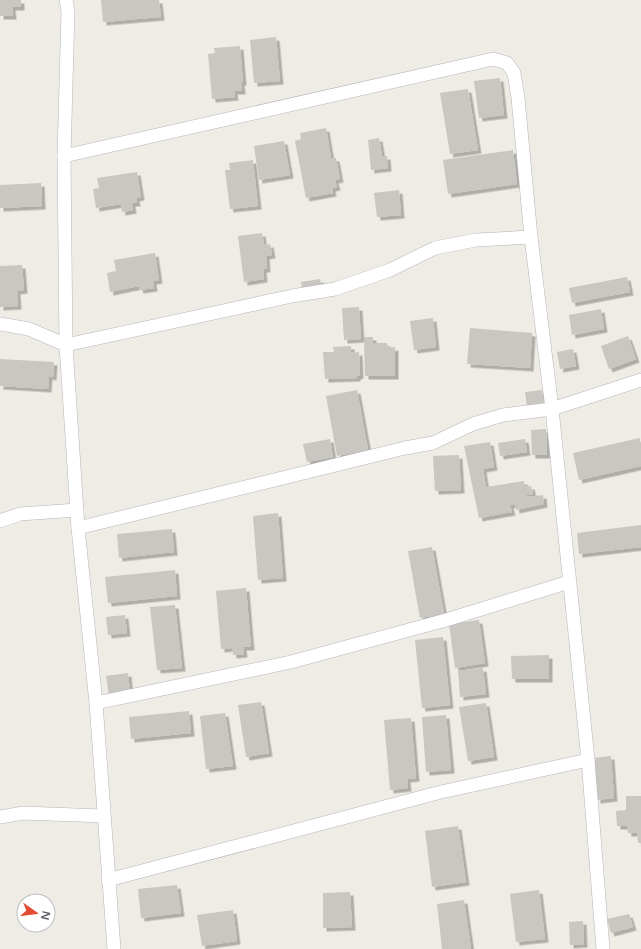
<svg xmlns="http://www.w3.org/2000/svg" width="641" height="949" viewBox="0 0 641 949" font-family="'Varela Round',sans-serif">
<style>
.building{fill:#cac6c1;filter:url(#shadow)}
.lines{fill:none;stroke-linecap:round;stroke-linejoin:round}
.minor-casing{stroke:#b4b6ba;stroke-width:14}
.minor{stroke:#fff;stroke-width:13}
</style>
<defs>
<filter id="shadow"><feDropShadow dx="3.5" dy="3.5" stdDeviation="0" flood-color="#0004"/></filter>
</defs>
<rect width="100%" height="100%" fill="#eeece4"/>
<g class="building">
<polygon points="0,0 21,0 21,7 12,7 13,16 0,16"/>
<polygon points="101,0 159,0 161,17 103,22"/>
<polygon points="276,37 280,81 254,83 250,40"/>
<polygon points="240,46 243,82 241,82 242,91 234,91 235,97 212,99 208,54 215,53 214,48"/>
<polygon points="500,78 504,115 479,118 474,81"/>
<polygon points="468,89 478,150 450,154 440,93"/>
<polygon points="326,128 331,158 336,158 340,179 335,180 337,187 332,188 333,193 306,198 295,141 301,139 300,133"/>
<polygon points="379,138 382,156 387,156 388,168 371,170 368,140"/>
<polygon points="284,141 290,175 259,180 254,146"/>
<polygon points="513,150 517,184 448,194 443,160"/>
<polygon points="253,160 258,206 230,209 225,170 230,170 229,163"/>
<polygon points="137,172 141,197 136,198 137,203 132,203 133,210 122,212 121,204 96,208 93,189 99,188 97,178"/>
<polygon points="41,183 42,206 0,208 0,185"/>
<polygon points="399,190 401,215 377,217 374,193"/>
<polygon points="262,233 264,245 270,244 272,255 266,256 267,269 263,269 264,279 244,282 238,236"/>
<polygon points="155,253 159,280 153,281 154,288 140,290 139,286 110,292 107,273 116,271 114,260"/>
<polygon points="22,265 24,290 17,291 18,306 0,307 0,266"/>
<polygon points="627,277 630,292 572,303 569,288"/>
<polygon points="320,279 322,292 303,295 301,282"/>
<polygon points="359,307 361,339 344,340 342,308"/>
<polygon points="601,309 604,329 572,335 569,315"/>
<polygon points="433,318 436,347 414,350 410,321"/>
<polygon points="470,328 532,333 530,368 467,364"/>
<polygon points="628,336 636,359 609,369 601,346"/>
<polygon points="364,337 373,337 373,343 387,343 388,348 395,347 395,376 365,376"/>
<polygon points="351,346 351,353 359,352 360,375 357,376 357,378 325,379 323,352 334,352 333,347"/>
<polygon points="573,349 576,366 560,369 557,352"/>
<polygon points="0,359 54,362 53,377 49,376 48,389 0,386"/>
<polygon points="357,390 368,450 337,456 326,396"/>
<polygon points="542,390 544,404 527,407 525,392"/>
<polygon points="546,429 547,455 532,455 531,430"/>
<polygon points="640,438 641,466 579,480 573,453"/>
<polygon points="330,439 333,457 307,462 303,444"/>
<polygon points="525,439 527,452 500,456 498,443"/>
<polygon points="490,442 494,467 483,469 486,487 524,481 525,487 531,486 533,494 527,495 527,497 543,495 544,504 516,510 515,504 510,505 512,512 479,518 464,446"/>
<polygon points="459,455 461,490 435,491 433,456"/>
<polygon points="278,513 283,578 258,580 253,516"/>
<polygon points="641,525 641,547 579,554 577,533"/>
<polygon points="172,529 174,552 119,558 117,534"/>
<polygon points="432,547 444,614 420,618 408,551"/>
<polygon points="175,570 177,596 108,603 105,577"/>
<polygon points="246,588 251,647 243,647 244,654 233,655 232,648 221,649 216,591"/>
<polygon points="175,605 182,668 157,670 150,607"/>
<polygon points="125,615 127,633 108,635 106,617"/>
<polygon points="479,620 485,663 455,668 449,624"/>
<polygon points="443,637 450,705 422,708 415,640"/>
<polygon points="549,655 549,679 512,679 511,656"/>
<polygon points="483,668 486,694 460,697 458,671"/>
<polygon points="128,673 130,693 109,696 106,676"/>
<polygon points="261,702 269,753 246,757 238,705"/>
<polygon points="486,703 494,757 468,761 459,707"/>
<polygon points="189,711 191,733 131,739 129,717"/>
<polygon points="225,713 233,766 206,769 200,716"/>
<polygon points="446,715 451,770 426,772 422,717"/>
<polygon points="411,718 416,778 407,779 408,788 390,790 384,720"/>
<polygon points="611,756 614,798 597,800 594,758"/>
<polygon points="626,796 641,796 641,843 638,843 637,833 628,833 627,826 617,826 616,811 626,810"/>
<polygon points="458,826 466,882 432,887 425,831"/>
<polygon points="177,885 181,913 141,918 138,889"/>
<polygon points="539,890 545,939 516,942 510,894"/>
<polygon points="350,892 352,927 323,928 323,893"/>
<polygon points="464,900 471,949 442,949 437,904"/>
<polygon points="233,910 237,941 202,946 197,915"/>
<polygon points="629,914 633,927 611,933 607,919"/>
<polygon points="583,921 584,944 570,945 569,922"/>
</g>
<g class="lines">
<g class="minor-casing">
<g id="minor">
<polyline points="66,0 68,11 64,156 66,345 78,528 96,703 114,949"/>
<polyline points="64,156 493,59 507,63 514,73 518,98 531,237 552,409 588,760 603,949"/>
<polyline points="0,324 29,329 66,345 292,296 335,289 390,270 435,248 476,240 531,237"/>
<polyline points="0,521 20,514 77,510"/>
<polyline points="78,528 405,448 433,443 473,424 503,415 552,409 641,380"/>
<polyline points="96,703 291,662 446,620 569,582"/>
<polyline points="0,817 23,813 103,816"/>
<polyline points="108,880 441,792 588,760"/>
</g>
</g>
<use href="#minor" class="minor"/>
</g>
<g transform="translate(36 913) rotate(104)"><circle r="19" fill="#ffffff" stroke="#bebfc1"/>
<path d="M0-3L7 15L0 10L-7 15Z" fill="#e44b34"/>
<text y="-6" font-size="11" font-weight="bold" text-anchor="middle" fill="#5c5f64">N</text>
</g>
</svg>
